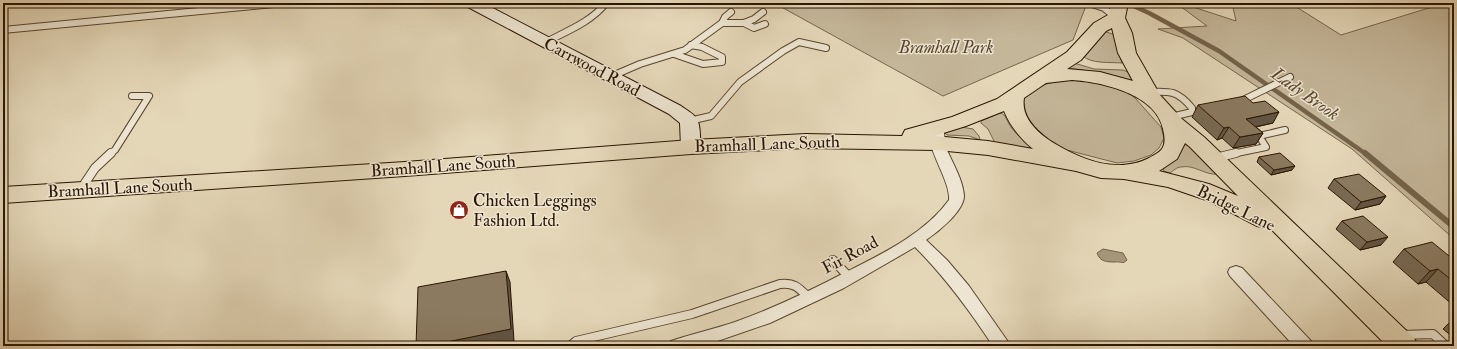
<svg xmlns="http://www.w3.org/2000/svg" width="1457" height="349" viewBox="0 0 1457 349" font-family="'IM FELL Double Pica',serif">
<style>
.green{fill:#c4b699;stroke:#77664c}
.water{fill:#a59579;stroke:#746249}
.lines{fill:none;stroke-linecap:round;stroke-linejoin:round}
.stream-far1{stroke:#746249;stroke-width:4.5}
.stream{stroke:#746249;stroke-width:6}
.lane-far1-casing{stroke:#58462e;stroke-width:8}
.lane-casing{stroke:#58462e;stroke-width:10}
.street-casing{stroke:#58462e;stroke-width:2}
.secondary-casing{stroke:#2a1500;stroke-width:2}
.primary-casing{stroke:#2a1500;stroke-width:2}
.lane-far1{stroke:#ede5d1;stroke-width:6}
.lane{stroke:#ede5d1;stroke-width:8}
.street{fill:#ede5d1;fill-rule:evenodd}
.secondary{fill:#ede5d1;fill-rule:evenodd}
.primary{fill:#e4d7b8;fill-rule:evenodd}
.wall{fill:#786953;stroke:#2a1500}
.shaded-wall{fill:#615543;stroke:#2a1500}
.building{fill:#8b7a60;stroke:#2a1500}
.labels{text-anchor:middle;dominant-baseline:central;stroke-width:3;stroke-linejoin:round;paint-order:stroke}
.park-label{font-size:17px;font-style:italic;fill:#58452e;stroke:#ede5d1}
.street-label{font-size:17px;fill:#2a1500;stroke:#ede5d1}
.poi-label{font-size:17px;fill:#2a1500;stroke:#ede5d1;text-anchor:start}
.water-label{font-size:18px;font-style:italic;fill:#5b4830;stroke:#ede5d1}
</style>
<rect width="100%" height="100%" fill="#e4d7b8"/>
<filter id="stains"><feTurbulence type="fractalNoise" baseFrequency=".005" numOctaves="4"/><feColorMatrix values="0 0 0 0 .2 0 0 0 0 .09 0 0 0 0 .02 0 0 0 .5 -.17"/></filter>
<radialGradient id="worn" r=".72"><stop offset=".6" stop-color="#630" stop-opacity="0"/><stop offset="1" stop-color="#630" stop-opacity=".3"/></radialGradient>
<g class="green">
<polygon points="774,3 1087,3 1073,40 943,96"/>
<polygon points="1176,3 1181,3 1236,21 1232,3 1290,3 1341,35 1445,3 1454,3 1454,239 1352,149 1183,38 1158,29 1207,26"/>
<path d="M1103,31l13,4v9l6,19c-12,-1 -31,1 -39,-7z"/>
<polygon points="1074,63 1094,69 1123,70 1128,72 1135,83 1103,73 1068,68"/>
<path d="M1084,78l43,14 8,6 26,29 3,11 -5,10 -8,7 -17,6 -17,2 -54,-14 -33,-20 -9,-25c10,-22 42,-24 63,-26z"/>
<path d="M1000,113c6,1 7,9 11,14 7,10 16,16 26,23l-42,-7 -7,-14 -7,-6v-2z"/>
<polygon points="961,127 973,129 979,136 980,140 969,136 947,135 944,132"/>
<path d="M1184,144l5,2 29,28c-12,2 -24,-10 -37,-7 -4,0 -8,4 -11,6l-6,-2 -1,-2 7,-6z"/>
</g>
<path class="water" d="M1103,249l20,4 4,7c-4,5 -6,1 -12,2 -8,0 -15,0 -18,-9z"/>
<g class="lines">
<polyline class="stream-far1" points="1127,3 1149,13 1219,51 1366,154"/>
<polyline class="stream" points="1365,153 1454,227"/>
<g class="lane-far1-casing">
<g id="lane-far1">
<polyline points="1089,3 1104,8 1115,17"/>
<polyline points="722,23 725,17 731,12"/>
<polyline points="744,23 754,28 765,24"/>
<path d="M546,42c21,-11 45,-20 60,-39"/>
<polyline points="674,54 703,64 722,62 722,57 702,47 691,45"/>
<polyline points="612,76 640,64 685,50 722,23 744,23 754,19 763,12"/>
<path d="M1148,92c22,-1 29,-2 44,16v4l-21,5"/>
<polyline points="1239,102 1290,77"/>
<polyline points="689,121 711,116 740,82 783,51 799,42 826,48"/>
<polyline points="110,154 115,150 149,96 132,96"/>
<polyline points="1232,154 1266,147 1259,136 1285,130"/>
</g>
</g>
<g class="lane-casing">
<g id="lane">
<polyline points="1215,158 1236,153"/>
<polyline points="81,189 95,168 111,153"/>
<polyline points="833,260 850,278"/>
<polyline points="1401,335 1433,334 1446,346"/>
<path d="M570,346l6,-5 116,-27 88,-30c14,-2 19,4 29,14"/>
</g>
</g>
<g class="street-casing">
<g id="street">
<polygon points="250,3 289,3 284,6 3,33 3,27"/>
<path d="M937,125l5,1c3,5 2,16 5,24 6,14 16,30 17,46 0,15 -26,36 -38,44l21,20 22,26 42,60h-18c-23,-35 -48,-69 -78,-99l-71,41 -74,35 -67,23h-35l3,-5c21,-7 43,-12 64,-19 39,-14 77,-32 113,-51 36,-18 77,-38 101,-71 2,-21 -28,-57 -17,-74z"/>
<polygon points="1236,266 1242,268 1311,341 1314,346 1294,346 1230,276 1228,272 1230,268"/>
</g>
</g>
<g class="secondary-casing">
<path id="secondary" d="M463,3h20l198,103c5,4 12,7 15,12 5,5 5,28 2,33l-7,2 -7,-2 -3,-4 -1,-24 -11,-9 -203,-108z"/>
</g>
<g class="primary-casing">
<path id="primary" d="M1112,3h16l-3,15 7,15 4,20 24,42 22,24 22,18 210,201 4,8h-31l-118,-119 -4,1 -8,-2 -48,-25 -41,-14 -44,-8 -23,-1 -25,-7 -88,-16 -51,-5 -131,-2 -115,6 -286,22 -402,27v-16l402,-25 286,-22 115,-6 96,2 3,-6 47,-13 45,-18 70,-47 27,-29 14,-8zM1112,28l6,25 15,28 -33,-9 -33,-3 14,-9 25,-29zM1072,80c30,2 84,14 91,49 1,5 3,12 0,18 -2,5 -9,8 -14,11 -33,17 -72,0 -100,-18 -14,-10 -28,-24 -25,-42l22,-15zM1004,111c6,15 16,27 29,38l-45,-8 -54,-5 32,-10zM1185,143l5,4 48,49 -29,-12 -50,-13 18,-12z"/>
</g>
<use href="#lane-far1" class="lane-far1"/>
<use href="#lane" class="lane"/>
<use href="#street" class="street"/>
<use href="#secondary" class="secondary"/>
<use href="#primary" class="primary"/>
</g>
<g class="wall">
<polygon points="1198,3 1214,3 1209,7"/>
<polygon points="1198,105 1273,123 1256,127 1263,133 1256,144 1233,148 1222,138 1217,140 1192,117"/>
<polygon points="1259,157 1292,170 1271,175 1257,162"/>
<polygon points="1334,179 1386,196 1380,204 1355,210 1328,188"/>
<polygon points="1342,221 1381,245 1360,250 1336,229"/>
<polygon points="1404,249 1454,260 1454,306 1426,282 1418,284 1393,262"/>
<polygon points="1454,318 1454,338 1443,329"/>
</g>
<g class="shaded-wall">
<polygon points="1211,3 1214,3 1209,7"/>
<polygon points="1279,112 1273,123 1240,130 1246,119"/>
<polygon points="1229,127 1222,138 1217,140 1224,128"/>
<polygon points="1263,133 1256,144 1233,148 1240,137"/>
<polygon points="1295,166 1292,170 1271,175 1274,170"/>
<polygon points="1386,196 1380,204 1355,210 1361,202"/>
<polygon points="1388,237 1381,245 1360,250 1367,242"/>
<polygon points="1438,269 1426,282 1418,284 1430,271"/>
<polygon points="506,271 510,282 514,341 488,346 427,346"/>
</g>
<g class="building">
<polygon points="1245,96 1253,103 1265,101 1279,112 1246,119 1263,133 1240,137 1229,127 1224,128 1198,105"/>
<polygon points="1280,153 1295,166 1274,170 1259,157"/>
<polygon points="1359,174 1386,196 1361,202 1334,179"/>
<polygon points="1363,216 1388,237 1367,242 1342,221"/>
<polygon points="1432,242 1454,260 1454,282 1438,269 1430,271 1404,249"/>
<polygon points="506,271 511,329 427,346 416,346 418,287"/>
</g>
<defs>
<g id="shop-disc" transform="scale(1)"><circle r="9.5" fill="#8f2418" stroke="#ede5d1"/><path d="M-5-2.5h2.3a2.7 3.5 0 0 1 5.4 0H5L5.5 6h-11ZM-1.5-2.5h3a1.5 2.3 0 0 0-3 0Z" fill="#fff"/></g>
</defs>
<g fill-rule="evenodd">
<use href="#shop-disc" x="459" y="210"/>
</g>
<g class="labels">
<g class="park-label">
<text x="946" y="47">Bramhall Park</text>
</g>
<g class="street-label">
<text transform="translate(592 67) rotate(28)">Carrwood Road</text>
<text transform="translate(767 144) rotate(-2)">Bramhall Lane South</text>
<text transform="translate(443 166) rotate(-4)">Bramhall Lane South</text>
<text transform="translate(120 188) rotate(-3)">Bramhall Lane South</text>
<text transform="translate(1236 208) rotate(26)">Bridge Lane</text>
<text transform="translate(850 255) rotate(-28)">Fir Road</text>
</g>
<g class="poi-label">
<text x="473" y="200">Chicken Leggings<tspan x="473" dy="20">Fashion Ltd.</tspan></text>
</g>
<g class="water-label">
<text transform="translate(1305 94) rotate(35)">Lady Brook</text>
</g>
</g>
<rect width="1457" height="349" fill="none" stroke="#e4d7b8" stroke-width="16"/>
<rect x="4" y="4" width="1449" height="341" fill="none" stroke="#2a1500" stroke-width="2"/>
<rect x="8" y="8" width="1441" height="333" fill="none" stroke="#2a1500"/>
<rect width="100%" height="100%" filter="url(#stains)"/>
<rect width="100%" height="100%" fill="url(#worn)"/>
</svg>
